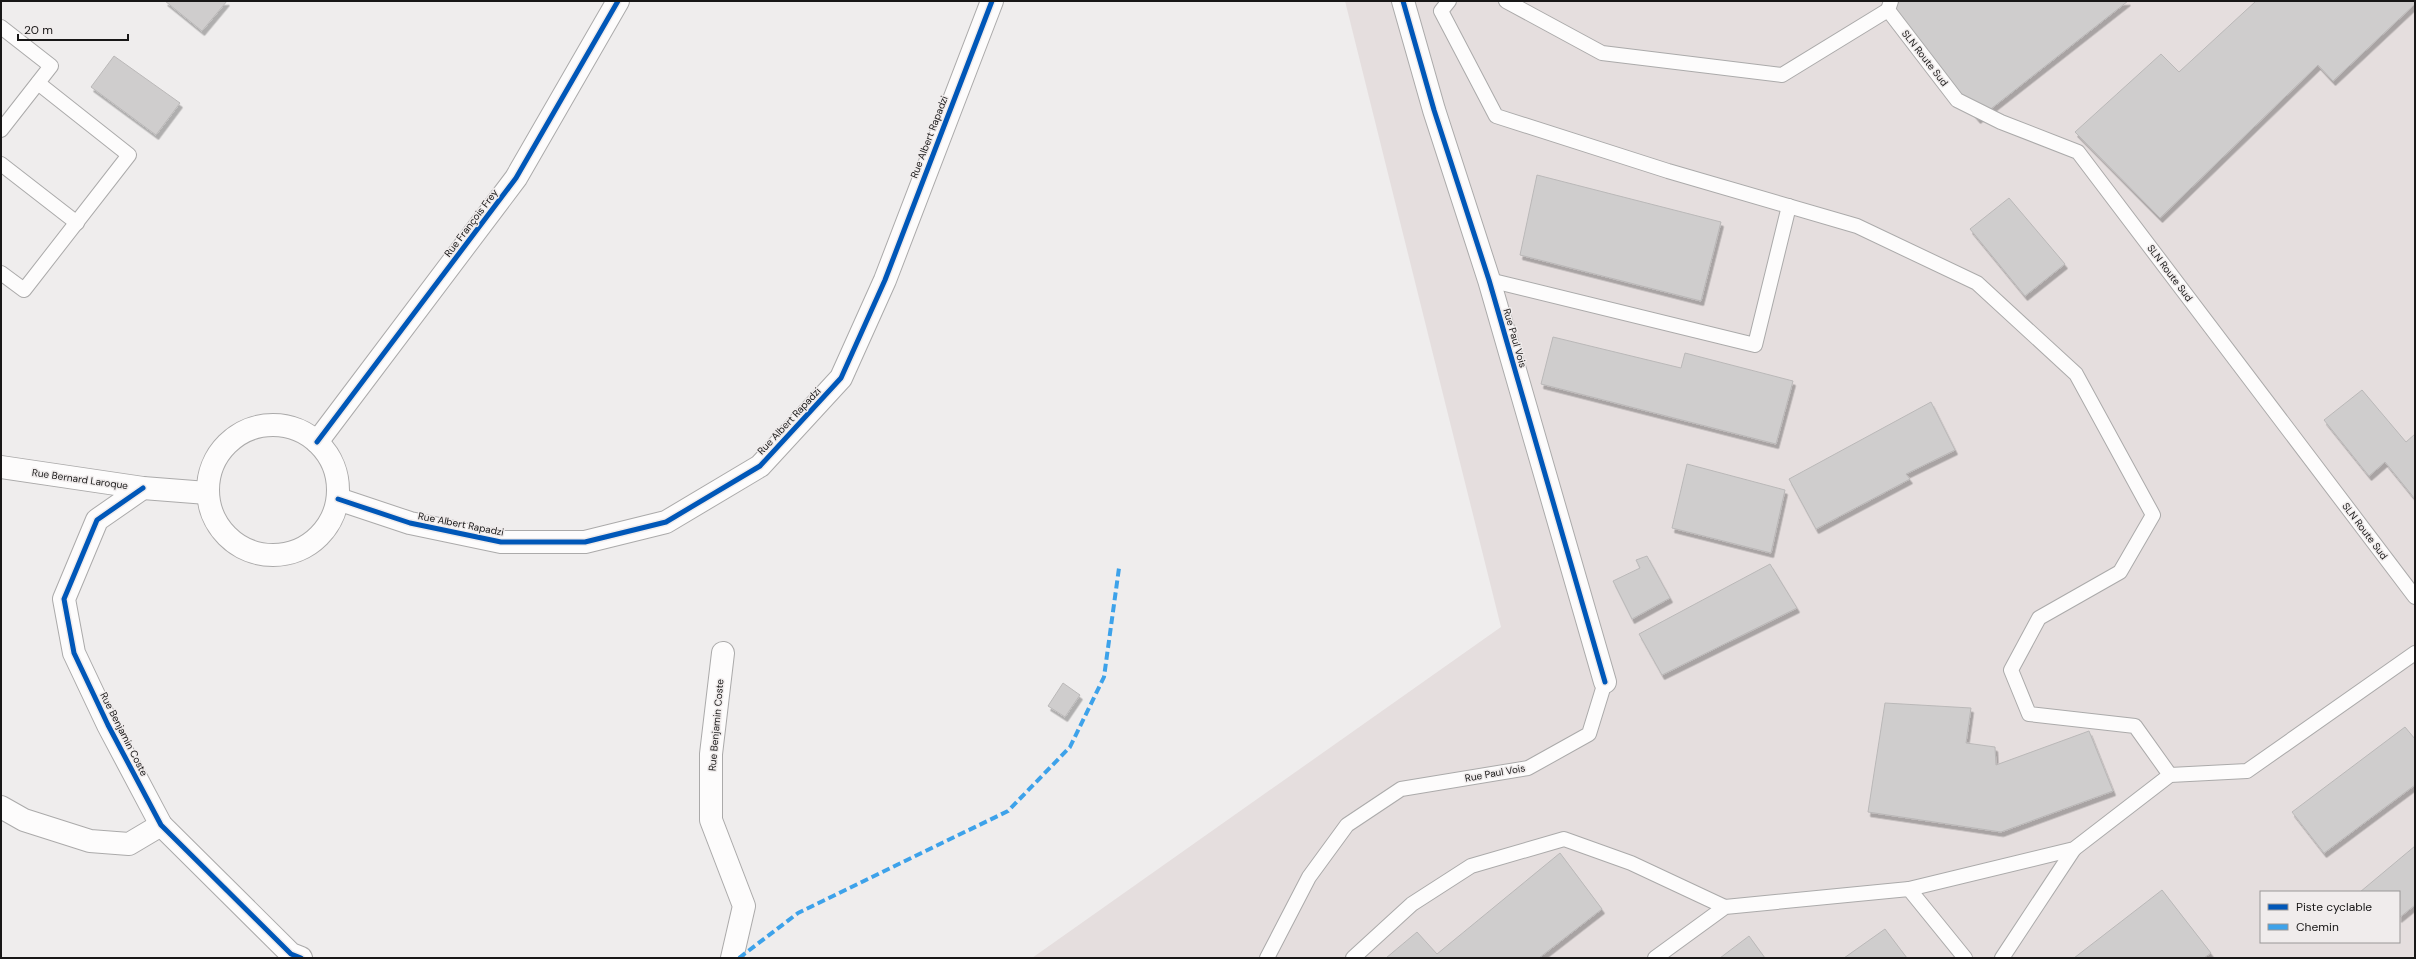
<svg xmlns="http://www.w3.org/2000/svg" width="2416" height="959" viewBox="0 0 2416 959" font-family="'DM Sans',sans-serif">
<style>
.built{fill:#e5dede;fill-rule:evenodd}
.building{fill:#cfcdcd;stroke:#bab8b8;filter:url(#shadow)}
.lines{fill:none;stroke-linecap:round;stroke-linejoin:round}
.service-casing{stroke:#abaaaa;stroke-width:16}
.minor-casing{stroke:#abaaaa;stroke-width:24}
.tertiary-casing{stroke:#abaaaa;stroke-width:24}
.service{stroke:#fdfcfc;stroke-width:14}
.minor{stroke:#fdfcfc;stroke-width:22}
.tertiary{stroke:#fdfcfc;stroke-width:22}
.quiet{stroke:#3da2ea;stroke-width:4;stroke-dasharray:8 4;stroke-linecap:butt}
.cycleway-casing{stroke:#f0ecec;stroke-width:8}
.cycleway{stroke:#0057b8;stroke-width:5}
.labels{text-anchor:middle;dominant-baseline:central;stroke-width:3;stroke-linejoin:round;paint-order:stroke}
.street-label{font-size:10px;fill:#181717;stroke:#f0ecec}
</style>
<defs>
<filter id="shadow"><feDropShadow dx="2.5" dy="4.5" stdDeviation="0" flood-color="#0004"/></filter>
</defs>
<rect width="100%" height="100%" fill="#efeded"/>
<path class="built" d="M1345,1h1070v957h-1383l469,-331zM2261,892h138v50h-138z"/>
<g class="building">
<polygon points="165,1 227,1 202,31"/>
<polygon points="1898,1 2128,1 1978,119 1887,10"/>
<polygon points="2256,1 2415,1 2415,4 2333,81 2318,65 2160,218 2075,132 2161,54 2179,72"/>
<polygon points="114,56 180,103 156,135 91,87"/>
<polygon points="1537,175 1721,222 1701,301 1520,255"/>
<polygon points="2009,198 2065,264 2025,296 1970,229"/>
<polygon points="1553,337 1681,368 1685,353 1793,381 1776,444 1541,384"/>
<polygon points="2362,390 2406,442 2415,434 2415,499 2385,462 2369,476 2324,420"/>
<polygon points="1931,402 1955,450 1906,474 1910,479 1816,529 1789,479"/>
<polygon points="1687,464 1785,490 1771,553 1672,528"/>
<polygon points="1647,556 1670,598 1632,619 1613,581 1640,568 1636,560"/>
<polygon points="1770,564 1797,608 1662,675 1639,634"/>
<polygon points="1063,683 1080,695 1065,717 1048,706"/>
<polygon points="1885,703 1971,708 1966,743 1995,747 1996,765 2089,731 2113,791 2001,832 1868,812"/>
<polygon points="2405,727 2415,739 2415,785 2324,853 2292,812"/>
<polygon points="2415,846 2415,905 2399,918 2399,892 2360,892"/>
<polygon points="1560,853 1602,909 1539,958 1386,958 1417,932 1437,954"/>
<polygon points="2162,890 2211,953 2204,958 2074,958"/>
<polygon points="1885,929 1907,958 1844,958"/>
<polygon points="1749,936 1765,958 1720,958"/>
</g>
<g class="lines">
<g class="service-casing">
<g id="service">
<polyline points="1449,1 1441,11 1496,116 1668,171 1857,226 1977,283 2076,374 2153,515 2120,572 2039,618 2011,670 2029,714 2135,726 2170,775"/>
<polyline points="1506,1 1602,53 1782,75 1888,10"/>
<polyline points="1891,1 1888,10 1957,100 2001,122 2078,152 2415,597"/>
<polyline points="1,27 51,66 1,130"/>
<polyline points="1,164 77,223"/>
<polyline points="1,273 24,290 129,155 38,83"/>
<polyline points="1489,280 1755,345 1789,206"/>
<polyline points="1909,889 2074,849 2170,775 2247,771 2415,653"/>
<polyline points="1267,958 1309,877 1347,825 1401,789 1528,768 1589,734 1605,682"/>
<polyline points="1353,958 1412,904 1471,866 1564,839 1631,863 1725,907"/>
<polyline points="1655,958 1725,907 1909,889 1965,958"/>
<polyline points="2002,958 2074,849"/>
</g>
</g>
<g class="minor-casing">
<g id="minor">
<polyline points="143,488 97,520 64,599 74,653 108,725 161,825 291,954 301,958"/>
<polyline points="338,499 410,523 501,542 585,542 666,522 760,466 841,378 885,280 992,1"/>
<polyline points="723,653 711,754 711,820 744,906 732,958"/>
<polyline points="1,807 24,820 90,841 129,844 161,825"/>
</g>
</g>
<g class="tertiary-casing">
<g id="tertiary">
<polyline points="1403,1 1434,110 1489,280 1605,682"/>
<circle cx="273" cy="490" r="65"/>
<polyline points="317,442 516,178 618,1"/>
<polyline points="1,467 143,488 207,493"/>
</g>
</g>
<use href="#service" class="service"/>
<use href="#minor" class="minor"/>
<use href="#tertiary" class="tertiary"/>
<polyline class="quiet" points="739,958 798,913 1008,811 1070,747 1104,677 1119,568"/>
<g class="cycleway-casing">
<g id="cycleway">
<polyline points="1403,1 1434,110 1489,280 1605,682"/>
<polyline points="317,442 516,178 618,1"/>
<polyline points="143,488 97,520 64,599 74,653 108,725 161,825 291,954 301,958"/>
<polyline points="338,499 410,523 501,542 585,542 666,522 760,466 841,378 885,280 992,1"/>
</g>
</g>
<use href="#cycleway" class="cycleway"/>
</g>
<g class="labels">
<g class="street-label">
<text transform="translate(1925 58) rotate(52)">SLN Route Sud</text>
<text transform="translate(929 137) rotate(-69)">Rue Albert Rapadzi</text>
<text transform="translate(471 223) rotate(-53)">Rue François Frey</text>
<text transform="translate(2170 273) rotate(53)">SLN Route Sud</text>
<text transform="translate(1515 338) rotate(74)">Rue Paul Vois</text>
<text transform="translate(789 421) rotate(-47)">Rue Albert Rapadzi</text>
<text transform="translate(80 479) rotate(8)">Rue Bernard Laroque</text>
<text transform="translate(461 524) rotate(11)">Rue Albert Rapadzi</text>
<text transform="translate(2365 531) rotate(53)">SLN Route Sud</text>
<text transform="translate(716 725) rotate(-85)">Rue Benjamin Coste</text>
<text transform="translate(124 734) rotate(63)">Rue Benjamin Coste</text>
<text transform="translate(1495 773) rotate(-10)">Rue Paul Vois</text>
</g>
</g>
<rect width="2416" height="959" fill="none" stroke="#181717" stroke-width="4"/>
<rect x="2260" y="891" width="140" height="52" fill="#f0ecec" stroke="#9a9797"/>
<rect x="2268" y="904" width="20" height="6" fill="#0057b8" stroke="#9a9797"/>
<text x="2296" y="911" font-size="12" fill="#181717">Piste cyclable</text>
<rect x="2268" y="924" width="20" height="6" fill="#3da2ea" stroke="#9a9797"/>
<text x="2296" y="931" font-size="12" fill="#181717">Chemin</text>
<path d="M18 34v6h110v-6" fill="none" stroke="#181717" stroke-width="2"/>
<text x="24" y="34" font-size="12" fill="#181717" stroke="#f0ecec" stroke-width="3" paint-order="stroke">20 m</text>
</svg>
